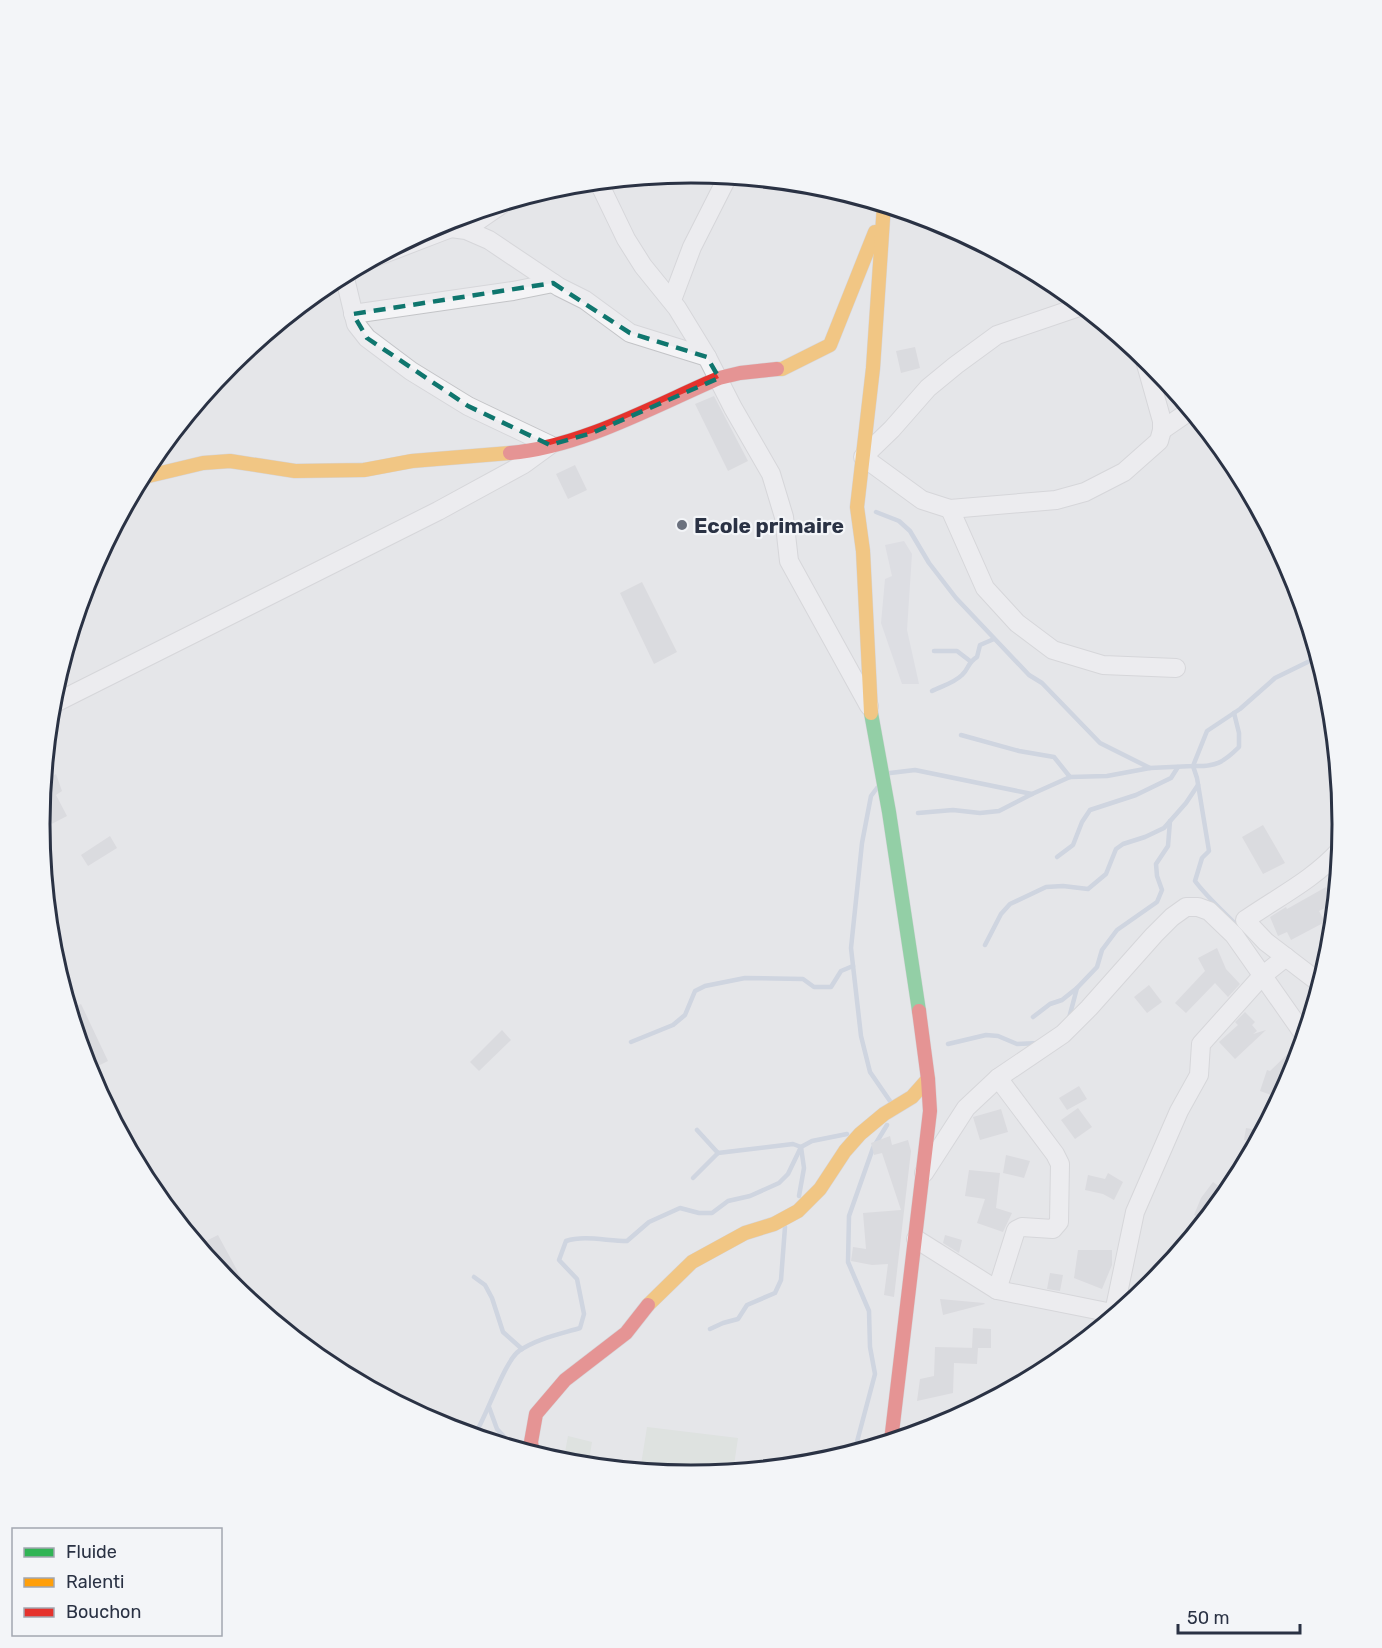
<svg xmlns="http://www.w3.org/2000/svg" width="1382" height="1648" viewBox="0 0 1382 1648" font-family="Rubik,sans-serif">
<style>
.built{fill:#d3d5dc}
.green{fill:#d4ddd5}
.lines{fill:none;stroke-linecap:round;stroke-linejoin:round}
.stream{stroke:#b3c0d4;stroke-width:4.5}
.building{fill:#cdced2}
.street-casing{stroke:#c3c4c7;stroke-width:20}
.fast-casing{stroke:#c3c4c7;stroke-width:15}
.slow-casing{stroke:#c3c4c7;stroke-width:15}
.jam-casing{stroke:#c3c4c7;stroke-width:15}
.street{stroke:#f4f4f6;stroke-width:18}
.fast{stroke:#30b455;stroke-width:14}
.slow{stroke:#ff9f0a;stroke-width:14}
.jam{stroke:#e5322d;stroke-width:14}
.marked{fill:none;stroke:#0f766e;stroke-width:4.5;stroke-dasharray:12 8;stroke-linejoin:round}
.poi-dot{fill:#6b717e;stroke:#f3f5f8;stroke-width:2}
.labels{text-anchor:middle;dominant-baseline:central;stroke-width:4.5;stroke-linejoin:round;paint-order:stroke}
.poi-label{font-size:21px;font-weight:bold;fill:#2a3244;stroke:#f3f5f8;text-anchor:start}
.rim{fill:none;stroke:#2a3244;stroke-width:3}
</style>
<rect width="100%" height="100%" fill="#e5e6e9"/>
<polygon class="built" points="904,541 912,554 907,630 919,684 902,684 881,623 885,579 892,576 885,545"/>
<g class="green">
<polygon points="647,1427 738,1438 733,1472 691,1476 640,1471"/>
<polygon points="568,1436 592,1442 588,1466 563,1463"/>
</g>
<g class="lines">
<g class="stream">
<polyline points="876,512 899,521 910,531 929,563 956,598 1029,675 1042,683 1100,743 1150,768"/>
<polyline points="934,651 957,651 970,661"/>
<path d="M932,691c10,-5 22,-8 30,-16 7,-6 5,-12 15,-18l3,-12 14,-6"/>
<path d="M1234,713l5,20v14c-16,16 -24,20 -46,19l4,12 12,73 -7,7 -7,23c15,20 34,35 51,54"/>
<polyline points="961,735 1019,751 1054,757 1070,777"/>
<polyline points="890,773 915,770 1032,794 1070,777 1107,776 1150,768 1193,766 1207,731 1240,709 1275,678 1318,657"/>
<polyline points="877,788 871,796 862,843 851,948 861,1036 870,1072 890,1101"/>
<polyline points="918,813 953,810 980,813 999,811 1032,794"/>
<polyline points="1057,857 1073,845 1082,822 1090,810 1136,795 1171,778 1178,767"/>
<polyline points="985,945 1001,914 1010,904 1046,887 1063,886 1088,889 1106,874 1116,849 1123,844 1145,837 1164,828 1186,803 1198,785"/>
<polyline points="1033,1017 1050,1004 1062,1000 1077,988"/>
<polyline points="1069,1018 1077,988 1097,967 1102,950 1117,930 1157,902 1162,890 1157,876 1156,864 1168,846 1170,821"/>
<polyline points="631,1042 673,1025 685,1015 695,991 705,986 745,978 803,979 814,987 831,987 841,971 853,966"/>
<polyline points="948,1044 986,1035 998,1036 1017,1044 1039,1043"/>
<polyline points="697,1130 718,1153 793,1144 801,1147 804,1168 799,1196"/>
<polyline points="693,1178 718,1153"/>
<polyline points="474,1277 485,1285 492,1298 503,1332 522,1349"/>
<polyline points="710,1329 723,1323 738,1319 747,1305 775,1293 781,1280 785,1227"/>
<polyline points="489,1407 497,1429 508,1441 511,1447"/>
<path d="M474,1436c12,-18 31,-76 45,-85 17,-12 41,-17 61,-23l4,-14 -7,-35 -18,-19 7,-19c18,-6 41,0 61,0l22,-19 31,-14 19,5h13l16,-12 22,-5 29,-13 9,-9 13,-27 11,-6 35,-7"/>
<polyline points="854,1453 875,1374 870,1347 869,1311 848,1262 849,1216 873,1148 887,1125"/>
</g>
</g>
<g class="building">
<polygon points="915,347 920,368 901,373 896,351"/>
<polygon points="714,396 748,461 728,471 695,404"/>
<polygon points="575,465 587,490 568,499 556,474"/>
<polygon points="642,582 677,652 654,664 620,593"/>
<polygon points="56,774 62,791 56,795 67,816 40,830 43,782"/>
<polygon points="1263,825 1285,863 1263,874 1242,837"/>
<polygon points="110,836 117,848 88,866 81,855"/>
<polygon points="1326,887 1335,903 1319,911 1325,922 1291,940 1287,932 1278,936 1270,917 1286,907 1287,909"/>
<polygon points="1217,948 1226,969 1240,984 1228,997 1215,983 1186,1013 1175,1003 1205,971 1198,958"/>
<polygon points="1149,985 1162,1002 1147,1013 1134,997"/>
<polygon points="81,1004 108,1061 88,1071 69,1010"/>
<polygon points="1245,1012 1255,1022 1252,1025 1257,1031 1253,1034 1266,1030 1235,1059 1219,1042 1238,1025 1235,1022"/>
<polygon points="502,1030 511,1040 479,1071 470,1062"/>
<polygon points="1298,1044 1302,1047 1292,1076 1283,1067 1274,1096 1260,1091 1267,1070 1270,1071"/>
<polygon points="1079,1086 1087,1099 1067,1110 1059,1098"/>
<polygon points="1078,1108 1092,1127 1075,1139 1061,1120"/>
<polygon points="1001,1109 1008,1132 980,1140 973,1117"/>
<polygon points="1246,1128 1263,1131 1256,1143 1244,1140"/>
<polygon points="890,1136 892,1145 908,1140 911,1151 894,1297 884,1295 888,1264 872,1265 851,1261 853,1247 866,1249 863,1213 901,1210 882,1153 874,1155 871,1143"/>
<polygon points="1006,1155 1030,1161 1024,1178 1003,1173"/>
<polygon points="969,1170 1000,1173 996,1208 1012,1213 1003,1232 977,1223 985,1199 965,1196"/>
<polygon points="1108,1173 1123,1182 1114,1200 1103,1194 1085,1190 1088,1175 1105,1179"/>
<polygon points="1213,1182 1224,1190 1219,1196 1223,1198 1205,1220 1194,1215 1201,1198"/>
<polygon points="218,1235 257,1307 256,1307 230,1285 220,1273 204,1242"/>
<polygon points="945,1235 962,1240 959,1253 943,1243"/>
<polygon points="1078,1250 1112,1250 1112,1265 1102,1289 1074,1278"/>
<polygon points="1050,1273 1063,1275 1060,1291 1047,1289"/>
<polygon points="940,1299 984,1303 985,1304 943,1315"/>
<polygon points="973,1328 991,1329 991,1348 972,1348"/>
<polygon points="935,1347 978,1348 977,1364 954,1363 953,1393 917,1401 920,1379 934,1376"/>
</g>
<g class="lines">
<g class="street-casing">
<g id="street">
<polyline points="598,181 626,239 643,266 677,308 707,357 733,408 771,474 784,517 789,561 869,706"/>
<polyline points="440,222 451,228 466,230 489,240 559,287 585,300 630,333 707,357"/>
<polyline points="373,258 451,228 476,222 505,202"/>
<polyline points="672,300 692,247 728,176"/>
<polyline points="1082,306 997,335 956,365 928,388 892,429 863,457 922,500 950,509 1056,500 1085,492 1124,472 1159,441 1162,430 1162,421 1144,357"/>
<polyline points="353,314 513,291 553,283"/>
<polyline points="1162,430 1191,410"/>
<polyline points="950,509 985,588 1017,623 1053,650 1103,665 1176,668"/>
<polyline points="51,705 438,511 524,464 550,445 468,406 411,371 367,338 356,324 344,274"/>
<path d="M1321,984l-55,-42 -21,-22c33,-23 68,-40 95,-70"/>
<polyline points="924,1173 966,1108 998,1078 1063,1034 1089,1008 1154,935 1172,917 1186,907 1198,907 1209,911 1234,935 1305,1036"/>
<polyline points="916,1239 997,1290 1117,1314"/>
<polyline points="997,1290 1016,1230 1022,1227 1053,1229 1059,1222 1060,1164 1055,1154 998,1078"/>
<polyline points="1113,1317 1135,1212 1179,1111 1199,1075 1201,1044 1262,976 1286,957"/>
</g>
</g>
<g class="fast-casing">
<polyline id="fast" points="871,713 889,812 919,1011"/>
</g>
<g class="slow-casing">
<g id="slow">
<polyline points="777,369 782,369 830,345 875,232"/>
<polyline points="140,478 203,463 230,461 295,471 364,470 412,461 510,453"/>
<polyline points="871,713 863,551 857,507 873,368 884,204"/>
<polyline points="648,1305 692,1262 745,1233 774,1224 798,1211 820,1189 845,1151 860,1134 884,1114 912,1097 928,1079"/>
</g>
</g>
<g class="jam-casing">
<g id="jam">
<path d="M510,453c71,-6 144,-47 209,-75l21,-5 37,-4"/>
<polyline points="891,1441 930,1111 928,1079 919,1011"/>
<polyline points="533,1454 531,1442 536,1414 565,1380 626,1333 648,1305"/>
</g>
</g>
<use href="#street" class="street"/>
<use href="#fast" class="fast"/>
<use href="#slow" class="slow"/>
<use href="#jam" class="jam"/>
</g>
<path d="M0 0H1382V1648H0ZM553,283l77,50 77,24 12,21 -127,55 -42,12 -82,-39 -101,-68 -14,-24z" fill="#e5e6e9" fill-opacity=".55" fill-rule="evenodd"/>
<path class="marked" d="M553,283l77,50 77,24 12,21 -127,55 -42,12 -82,-39 -101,-68 -14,-24z"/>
<circle class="poi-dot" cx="682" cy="525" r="6"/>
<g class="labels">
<g class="poi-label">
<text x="694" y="525">Ecole primaire</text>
</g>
</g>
<path d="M0 0H1382V1648H0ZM50 824a641 641 0 1 1 1282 0a641 641 0 1 1-1282 0Z" fill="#f3f5f8" fill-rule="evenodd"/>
<path class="rim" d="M50 824a641 641 0 1 1 1282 0a641 641 0 1 1-1282 0Z"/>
<rect x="12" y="1528" width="210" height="108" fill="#f3f5f8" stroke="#a3a7b0" stroke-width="1.5"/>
<rect x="24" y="1548" width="30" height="9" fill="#30b455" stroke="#a3a7b0" stroke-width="1.5"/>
<text x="66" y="1558" font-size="18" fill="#2a3244">Fluide</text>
<rect x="24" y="1578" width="30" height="9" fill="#ff9f0a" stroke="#a3a7b0" stroke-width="1.5"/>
<text x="66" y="1588" font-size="18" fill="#2a3244">Ralenti</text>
<rect x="24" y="1608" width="30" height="9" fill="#e5322d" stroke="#a3a7b0" stroke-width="1.5"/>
<text x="66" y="1618" font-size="18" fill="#2a3244">Bouchon</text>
<path d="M1178 1624v9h122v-9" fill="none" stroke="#2a3244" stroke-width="3"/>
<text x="1187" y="1624" font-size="18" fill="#2a3244" stroke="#f3f5f8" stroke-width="4.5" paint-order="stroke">50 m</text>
</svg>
